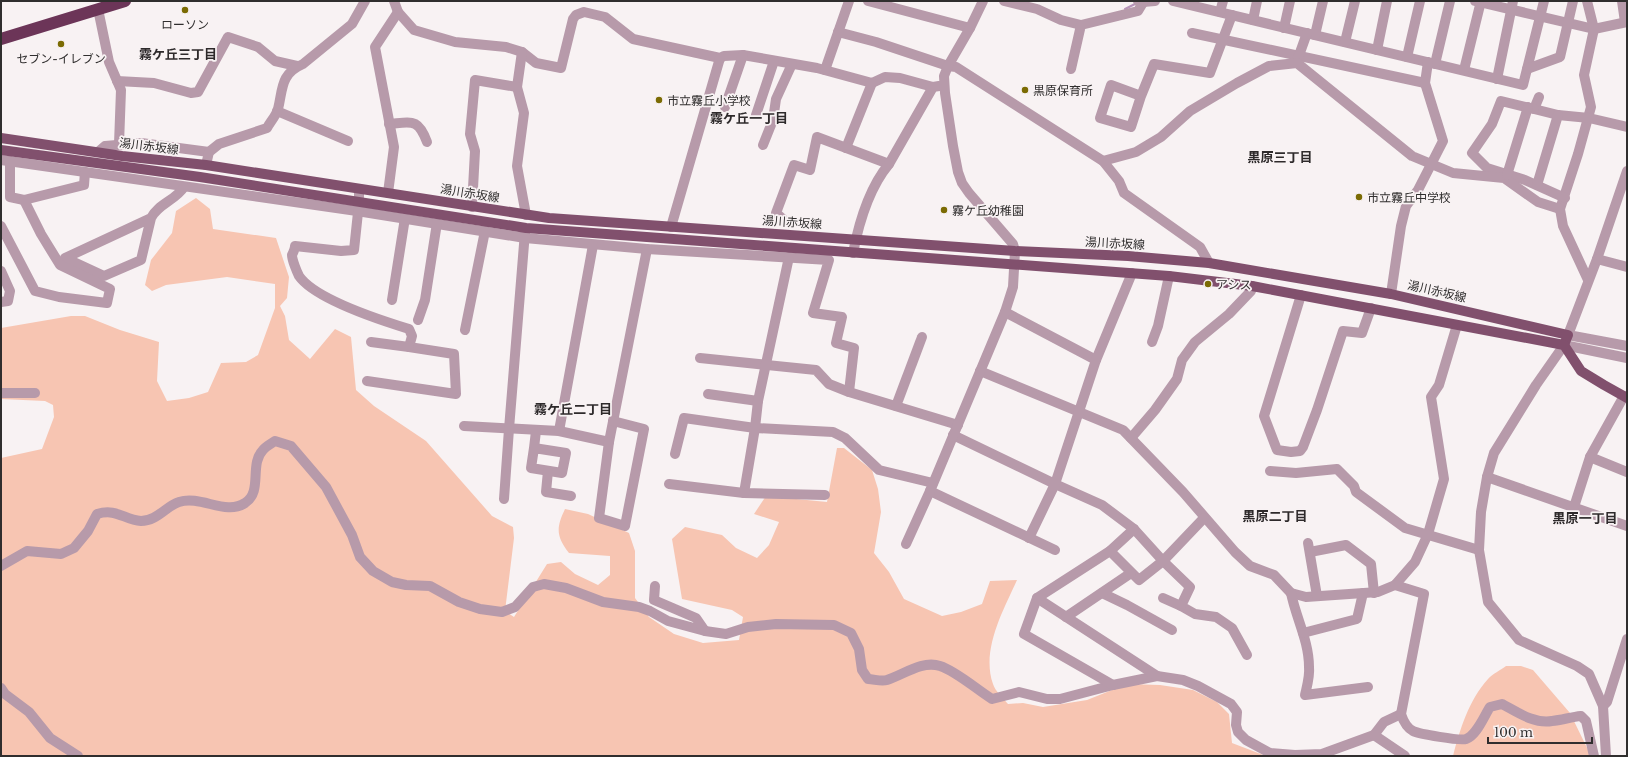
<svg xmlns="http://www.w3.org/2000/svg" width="1628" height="757" viewBox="0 0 1628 757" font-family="'Libre Baskerville','Noto Sans JP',serif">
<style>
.green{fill:#f7c5b2}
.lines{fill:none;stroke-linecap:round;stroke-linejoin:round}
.stream{stroke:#b692b9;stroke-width:2}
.minor{stroke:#b79aaa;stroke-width:10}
.major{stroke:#81506d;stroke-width:10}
.highway{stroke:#6c3558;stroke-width:12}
.poi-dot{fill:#7b6b03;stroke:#f8f2f3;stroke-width:1.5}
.labels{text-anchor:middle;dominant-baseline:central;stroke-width:3.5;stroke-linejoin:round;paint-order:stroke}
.poi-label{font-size:12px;fill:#302e2e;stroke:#f8f2f3;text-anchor:start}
.street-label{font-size:12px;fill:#302e2e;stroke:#f8f2f3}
.neighbourhood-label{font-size:13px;font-weight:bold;fill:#2e2a2b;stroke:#f8f2f3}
</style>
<rect width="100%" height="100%" fill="#f8f2f3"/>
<g class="green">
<path d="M196,198l14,11 3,20 63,9 13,39 -2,21 -7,8 5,10 4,24 21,19 25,-30 16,8 5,53 18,16 52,35 66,75 21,11 1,11 -9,73 9,6 33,-53 14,-2 14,12 23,11 12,-10v-19l-41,-3c-13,-17 -13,-25 -4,-44l23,5 41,19 6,18v47l14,19 25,17 29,9 36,-3 4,-23 -11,-7 -50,-11 -10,-60 13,-12 37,8 14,13 21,10 12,-13 10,-23 -25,-8 12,-18 61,6 10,-54h7l28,22 6,19 3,23 -7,41 15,19 15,27 38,17 19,-4 21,-8 8,-23 27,-1c-14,31 -36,70 -24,104 2,7 10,14 15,20l15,-1 20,4 44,-7 40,-16 33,1 33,5 24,12 12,12 3,29 34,13h-1265v-298l41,-9 12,-32 -1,-12 -8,-4 -44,-2v-71l70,-12h14l35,14 39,12 -2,39 10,20 22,-3 19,-6 13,-29 25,-1 12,-7 17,-47v-24l-48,-7 -61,8 -14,6 -7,-6 6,-25 21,-27 4,-22z"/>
<path d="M1506,666h15l12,4 37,43 21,43h-138c7,-27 16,-56 35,-77 4,-5 13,-9 18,-13z"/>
</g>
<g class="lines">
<polyline class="stream" points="1125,9 1135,4"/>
<g class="minor">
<polyline points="394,1 398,12 414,30 455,42 506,47 522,52 536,63 561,68 573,19 576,15 584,12 605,17 633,39 720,58 724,56 743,55 817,68 872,83 885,77 900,78 933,87"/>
<polyline points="868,1 970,28"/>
<polyline points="1004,1 1037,9 1061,20 1081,25"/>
<polyline points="1138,1 1143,2 1155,1"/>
<polyline points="1173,1 1523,85 1544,1"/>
<polyline points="1475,1 1594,29 1627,22"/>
<polyline points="1587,1 1594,29 1584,75 1591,107 1578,154 1560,209 1563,226 1588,280"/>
<polyline points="1622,1 1625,22"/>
<polyline points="98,9 109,62 121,90 119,144"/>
<polyline points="1220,12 1223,1"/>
<polyline points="1253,20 1257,1"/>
<polyline points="1284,28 1290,1"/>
<polyline points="838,32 876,42 948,66 956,67 1103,161 1119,181 1124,193 1200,247 1209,263"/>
<polyline points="1192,33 1425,83"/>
<polyline points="1315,35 1323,1"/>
<polyline points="1345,42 1355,1"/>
<polyline points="1377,50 1387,1"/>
<polyline points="522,52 517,87 524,113 517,166 526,215"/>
<polyline points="1407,57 1420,1"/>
<polyline points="1297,61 1307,33"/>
<polyline points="1435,64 1450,1"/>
<polyline points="1071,69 1081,25 1138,11 1144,1"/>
<polyline points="1527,69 1560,57 1573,1"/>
<polyline points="825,70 849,1"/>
<polyline points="1464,70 1481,1"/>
<polyline points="1497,79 1513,1"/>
<polyline points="117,81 154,83 191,93 198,92 228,37 258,47 275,61 297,66"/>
<polyline points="1141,96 1131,127 1100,118 1111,85 1141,96 1154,64 1210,73 1232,15"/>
<polyline points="1539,97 1534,109 1558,115 1589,118 1627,127"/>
<polyline points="725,107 743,55"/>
<polyline points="1534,109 1501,101 1492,124 1472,153 1487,168 1525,180 1565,198"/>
<polyline points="277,111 348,141"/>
<polyline points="756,115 774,61"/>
<path d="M389,124c23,-2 29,-6 38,18"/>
<polyline points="763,145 773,120 776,99 792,64"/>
<polyline points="846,148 872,83"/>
<polyline points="98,152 105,146 141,143 209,152"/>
<polyline points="1,160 357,211 525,238 647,249 829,260 813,313 842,317 836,343 854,348 849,392"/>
<polyline points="10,161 10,197 24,200"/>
<polyline points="1103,161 1136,152 1161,137 1190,111 1237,83 1269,66 1297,63 1412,156 1453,173 1504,178 1538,202 1560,209"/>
<path d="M206,165l3,-13 10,-8 48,-16c3,-6 9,-12 11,-19 5,-20 2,-35 25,-45l49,-40 13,-23"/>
<polyline points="1627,171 1597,259 1568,335 1627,346"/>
<polyline points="1507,175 1528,107"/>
<polyline points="1537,185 1558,115"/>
<path d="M359,190v13l-5,47 -13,1 -46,-5c0,3 -2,7 -3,9 0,5 5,17 7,21 16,23 84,45 110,53l3,7 -3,11 45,7 2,40 -89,-13"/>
<polyline points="388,193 394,147 375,47 398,12"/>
<polyline points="472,207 475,151 470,134 475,80 517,87"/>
<path d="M151,218l-86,40 39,18 37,-16 10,-42c7,-14 25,-18 33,-31"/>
<polyline points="784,220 776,213 794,165 810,170 817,137 889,164"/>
<polyline points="1,226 35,291 59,297 107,303 110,289 60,265 41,234 24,200 84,185 85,172"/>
<polyline points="671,227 720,58"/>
<path d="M853,253c6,-31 16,-65 36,-89l44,-77 6,-1"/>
<polyline points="1597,259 1627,267"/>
<polyline points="1,271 10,291 8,301 1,302"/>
<polyline points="1391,294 1401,226 1406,206 1418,190 1443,141 1425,83 1428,62"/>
<polyline points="1301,295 1264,416 1277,450 1291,452 1300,451 1303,447 1317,410 1343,331 1362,333 1371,308"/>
<polyline points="392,300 405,218"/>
<polyline points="1005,312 1096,360"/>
<polyline points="418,320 425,300 437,223"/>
<polyline points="465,330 485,231"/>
<polyline points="371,342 409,347"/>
<polyline points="1152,342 1158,326 1169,276"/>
<polyline points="700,358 816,370 829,384 849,392 958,425"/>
<polyline points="980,371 1123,430 1183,492 1235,552 1250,566 1274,575 1291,593 1306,597 1378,592 1395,585 1415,562 1428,534 1444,479 1431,397 1439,385 1457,325"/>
<polyline points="1,393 35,393"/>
<polyline points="708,394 758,401"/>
<polyline points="1624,396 1590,457 1627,472"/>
<polyline points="896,406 922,337"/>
<polyline points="464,426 559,431 609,442 647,249"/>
<polyline points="559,431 593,245"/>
<polyline points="953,435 1055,484 1102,505 1134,529 1163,561 1190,587 1181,606 1195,614 1216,617 1232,628 1247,655"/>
<polyline points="1131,438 1155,410 1177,379 1182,360 1195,342 1229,314 1251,291 1252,286"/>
<polyline points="609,442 599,518 625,526 644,429 613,421"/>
<polyline points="534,448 531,468 562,473 566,453 534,448 536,431"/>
<polyline points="675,454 684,418 755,428 833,432 845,438 879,470 933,483"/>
<polyline points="548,471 546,492 571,496"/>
<polyline points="1270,471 1296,473 1337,469 1354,486 1356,492 1405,528 1479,550"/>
<polyline points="1487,477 1627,526"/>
<polyline points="669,484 744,493 825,495"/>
<polyline points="930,491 1055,550"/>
<polyline points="744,493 755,428 758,401 789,257"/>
<polyline points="504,499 509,429 525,232"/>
<polyline points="1574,507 1590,457"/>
<polyline points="1029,538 1055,484 1096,360 1132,273"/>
<polyline points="1308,543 1317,596"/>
<polyline points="906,544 930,491 1005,312 1013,287 1015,251 1013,244 969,193 962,183 958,172 953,146 945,93 944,76 948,66 970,28 983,1"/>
<polyline points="1110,551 1139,580 1163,561 1204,518"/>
<polyline points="1310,552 1346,545 1371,564 1374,593"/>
<path d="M1,566l26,-15 34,3 13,-6 14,-17 9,-17c20,-6 27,6 44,7 16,0 25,-15 38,-19 22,-7 47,14 66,1 18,-11 4,-39 18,-53 3,-4 8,-6 12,-9l16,5 35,41 26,48 8,22 13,14 19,11 14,3 24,1 29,16 21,7 22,3 13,-5 18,-20 11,-3 22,4 37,14 36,5 11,4 18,10 37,10 21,3 22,-7 28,-3 58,1 17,8 8,16 3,21 6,9c6,0 13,3 19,1 16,-5 35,-20 53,-14 16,5 36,23 52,33l27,-7 28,7h13l53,-14 44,-9 26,4 15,6 33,18 6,8 -1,13 2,7 8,8 24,13 25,2 27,-1 52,-19 10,-13 17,-8"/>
<path d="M1395,585l29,9 -23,120c2,6 6,14 12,17 6,3 47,10 53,8 11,-4 18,-23 24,-32l12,-3c15,8 32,20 50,17 10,-1 19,-4 29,-5l5,5 8,35"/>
<polyline points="655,586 654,600 696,618 705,631"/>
<polyline points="1102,593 1127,605 1172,630"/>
<path d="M1291,593c5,25 18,48 18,74 1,9 -2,19 -4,28l63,-8"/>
<polyline points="1037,598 1157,676"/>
<polyline points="1163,598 1181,606"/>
<polyline points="1066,617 1131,573"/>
<polyline points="1303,633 1357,619 1363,593"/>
<polyline points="1113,685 1024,634 1037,598 1110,551 1134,529"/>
<polyline points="1,688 5,694 29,712 50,738 78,756"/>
<polyline points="1603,706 1607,702 1627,639"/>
<polyline points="1374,735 1405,756"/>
<polyline points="1606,756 1603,706 1589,674 1577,666 1519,640 1488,602 1479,550 1481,512 1487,477 1494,453 1536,385 1564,345 1627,358"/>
</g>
<g class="major">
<polyline points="1,138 122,156 206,165 549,218 1015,251 1128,256 1209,263 1391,294 1568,335 1564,345"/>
<polyline points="1,150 200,177 526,228 1169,276 1252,286 1564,345 1581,371 1604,385 1627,398"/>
</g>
<polyline class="highway" points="1,39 125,1"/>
</g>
<g class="poi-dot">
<circle cx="185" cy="10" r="4"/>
<circle cx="61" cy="44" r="4"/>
<circle cx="1025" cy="90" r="4"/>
<circle cx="659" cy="100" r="4"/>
<circle cx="1359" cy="197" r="4"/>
<circle cx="944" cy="210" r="4"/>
<circle cx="1208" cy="284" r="4"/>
</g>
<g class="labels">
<g class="poi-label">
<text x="185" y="24" text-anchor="middle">ローソン</text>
<text x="61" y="58" text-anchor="middle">セブン-イレブン</text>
<text x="1033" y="90">黒原保育所</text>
<text x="667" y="100">市立霧丘小学校</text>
<text x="1367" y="197">市立霧丘中学校</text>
<text x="952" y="210">霧ケ丘幼稚園</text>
<text x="1216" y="284">アシス</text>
</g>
<g class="street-label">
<text transform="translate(149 146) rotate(7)">湯川赤坂線</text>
<text transform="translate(470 193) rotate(9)">湯川赤坂線</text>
<text transform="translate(792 222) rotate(4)">湯川赤坂線</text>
<text transform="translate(1115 243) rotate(3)">湯川赤坂線</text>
<text transform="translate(1437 291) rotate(13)">湯川赤坂線</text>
</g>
<g class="neighbourhood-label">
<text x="178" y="54">霧ケ丘三丁目</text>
<text x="749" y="118">霧ケ丘一丁目</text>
<text x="1280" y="157">黒原三丁目</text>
<text x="573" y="409">霧ケ丘二丁目</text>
<text x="1275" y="516">黒原二丁目</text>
<text x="1585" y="518">黒原一丁目</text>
</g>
</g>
<rect width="1628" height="757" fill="none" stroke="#302e2e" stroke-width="4"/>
<path d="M1488 737v6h104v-6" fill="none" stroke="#302e2e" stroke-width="2"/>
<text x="1494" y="737" font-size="12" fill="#302e2e" stroke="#f8f2f3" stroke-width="3" paint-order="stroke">100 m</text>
</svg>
